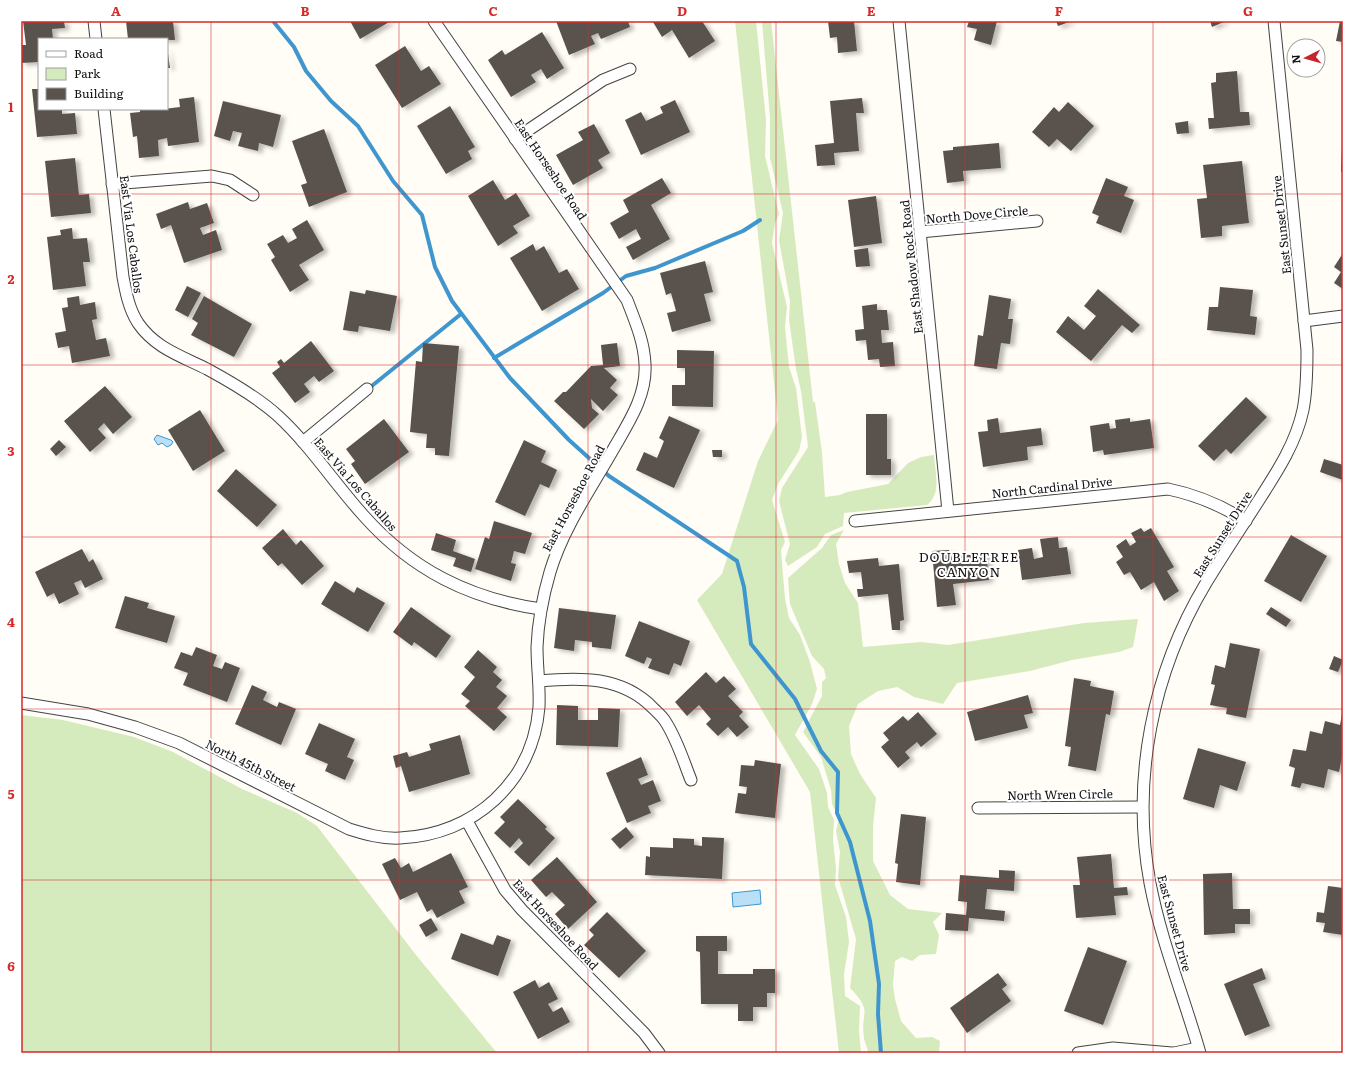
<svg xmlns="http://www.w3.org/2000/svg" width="1364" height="1074" viewBox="0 0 1364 1074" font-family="Literata,serif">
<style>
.green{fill:#d5ebbd}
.water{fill:#b9e0f7;stroke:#3f96cf}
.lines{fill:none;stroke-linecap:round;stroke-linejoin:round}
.stream{stroke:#3f96cf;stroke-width:4}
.building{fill:#5a524d;filter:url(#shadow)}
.street-casing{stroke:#444;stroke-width:13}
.street{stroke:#fff;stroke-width:11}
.grid{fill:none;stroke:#d62828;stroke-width:1;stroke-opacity:0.55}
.labels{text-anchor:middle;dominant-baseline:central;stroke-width:4;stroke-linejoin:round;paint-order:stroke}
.street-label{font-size:12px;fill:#111;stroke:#fff}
.neighbourhood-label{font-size:13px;letter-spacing:1px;fill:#111;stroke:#fff}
.neatline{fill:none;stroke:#d62828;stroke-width:1.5}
.grid-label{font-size:13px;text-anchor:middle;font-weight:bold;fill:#d62828}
</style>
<defs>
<filter id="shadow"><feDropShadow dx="4.5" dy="2.5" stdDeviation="2" flood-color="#0004"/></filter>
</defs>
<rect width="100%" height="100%" fill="#fffdf5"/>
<g class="green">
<polygon points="735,21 756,21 766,120 765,156 779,214 775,223 772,243 787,307 785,327 789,367 796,388 802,437 799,451 778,484 772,500 785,542 781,550 785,599 789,618 800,635 810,662 817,689 812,704 795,735 819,769 827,793 828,807 834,820 833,839 836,869 835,885 846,917 849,942 844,974 845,996 860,1006 859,1031 861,1053 839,1053 810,792 697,600 722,574 758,461 778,420"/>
<path d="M762,21h9l42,381h2l7,51 3,44 15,-2 7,-3 41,-8 20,-21 13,-6 13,-2c1,17 8,38 -7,50l-83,8 -1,13 -18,8 -8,13 -29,19 -3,-6 5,-16 -11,-43 3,-13 26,-41 -7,-56 -5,-22 -7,-49 1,-19 -11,-61 4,-27 -13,-55v-40z"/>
<path d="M844,530l-8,14 3,20 6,19 13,20 5,44 58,-5 27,3 136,-22 54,-4 -5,28 -14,5 -47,8 -42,11 -73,12 -14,21 -29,-7 -17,-10 -19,4 -20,13 -9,22 2,28 9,20 16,24 -3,28v35l17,34 18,14 34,4 -9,9 6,13 -3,19 -16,1 -8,6 -10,-4 -7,4 -2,24 2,14 6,22 15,17 16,-1 8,4 -1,12h-71c0,-6 -4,-10 -4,-16 -4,-27 10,-24 -14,-49l6,-49 -18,-62 2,-25 -4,-21 3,-13 -7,-14 -1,-14 -10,-33 -18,-25 19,-36v-14l4,-4 -2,-9 -12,-13 -22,-52 -2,-26 34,-30 9,-13z"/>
<polygon points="21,715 63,720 134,737 173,752 242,789 297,813 317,826 416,955 497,1053 21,1053"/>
</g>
<g class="water">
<polygon points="157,435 171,440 173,442 171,445 167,447 162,443 158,445 154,439"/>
<polygon points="760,890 761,904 733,907 732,893"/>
</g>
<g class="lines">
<g class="stream">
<polyline points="273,21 294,47 306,71 331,101 358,126 393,181 422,215 435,267 452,301 510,378 569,440 609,476 737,561 744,587 751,644 795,699 821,751 838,772 837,813 850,842 870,921 879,984 878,1014 881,1053"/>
<polyline points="494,358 603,293 626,276 655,268 743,231 760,220"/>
<polyline points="368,389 461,314"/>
</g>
</g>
<g class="building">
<polygon points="23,21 64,21 65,28 52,29 53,39 39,39 39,62 21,63 21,45 26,45"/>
<polygon points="126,21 173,21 175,40 128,39"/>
<polygon points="350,21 391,21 360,39"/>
<polygon points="556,21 628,21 630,27 601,39 598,33 591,36 595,44 569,55"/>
<polygon points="654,21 702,21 715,41 689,58 672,30 662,37 653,22"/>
<polygon points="828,21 854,21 857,51 838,53 837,37 830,38"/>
<polygon points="969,21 997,21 991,45 974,40 977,29 967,27"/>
<polygon points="1056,21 1072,21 1058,26"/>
<polygon points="1210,21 1226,21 1212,27"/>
<polygon points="1340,21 1343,21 1343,42 1336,41"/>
<polygon points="542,32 564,68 547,79 541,69 531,75 536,82 511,97 488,60 502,50 505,55"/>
<polygon points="167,46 170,68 167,68"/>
<polygon points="405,46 421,71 429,66 441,84 402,108 375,65"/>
<polygon points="1237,71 1240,112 1249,112 1250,125 1209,129 1208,118 1214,118 1211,83 1216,82 1216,73"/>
<polygon points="32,89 39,89 39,109 62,109 62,114 75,113 77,134 37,137"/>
<polygon points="194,97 199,142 168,146 167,138 158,140 159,156 139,158 137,136 133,137 130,113 140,112 140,109 156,110 180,107 179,99"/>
<polygon points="862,98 864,113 856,113 859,151 834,153 835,165 817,166 815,145 834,143 830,101"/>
<polygon points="675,100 690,132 641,155 625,120 641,112 646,121 663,113 660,107"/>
<polygon points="223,101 281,115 273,147 259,143 258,151 238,146 242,133 233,131 230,141 214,136"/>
<polygon points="1068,102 1094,126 1071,151 1057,139 1049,147 1032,132 1054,107 1059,112"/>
<polygon points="450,106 475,147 468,151 472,159 446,174 417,126"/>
<polygon points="1188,121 1189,133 1177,134 1175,123"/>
<polygon points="594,124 610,153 598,160 603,168 573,185 556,155 583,140 578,132"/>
<polygon points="324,129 347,192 309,207 301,185 307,183 292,141"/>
<polygon points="999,143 1001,168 963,171 964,181 947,183 943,151 953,150 953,147"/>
<polygon points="1342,146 1343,146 1343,172 1341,172"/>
<polygon points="75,158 79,195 89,194 91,213 51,217 45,161"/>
<polygon points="1242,161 1249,223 1222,226 1222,236 1201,238 1197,199 1207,198 1203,165"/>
<polygon points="662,178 671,193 651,205 670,239 633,260 626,247 641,239 636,229 619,239 610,223 629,212 623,200"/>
<polygon points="1106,178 1128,187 1124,196 1134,200 1121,233 1096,223 1099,216 1092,213"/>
<polygon points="493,180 505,200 516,193 530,216 513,226 518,233 498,246 468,196"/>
<polygon points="876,196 882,243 854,247 848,200"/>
<polygon points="188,202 190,209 207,203 214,223 200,228 203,235 216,230 222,250 184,263 171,225 161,229 156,214"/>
<polygon points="307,220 324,250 299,265 309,280 290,292 271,260 275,257 267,244 283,235 288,243 297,238 292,229"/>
<polygon points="72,228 73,239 87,238 90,262 83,262 86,286 53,290 47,237 61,235 60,230"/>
<polygon points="533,244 536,251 544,246 559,273 567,269 579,289 542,311 510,258"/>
<polygon points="868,248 870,266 856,267 854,250"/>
<polygon points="1343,253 1343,289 1334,283 1341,272 1334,267"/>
<polygon points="705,261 713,292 704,294 711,321 672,332 667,313 676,311 671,293 666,295 660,273"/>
<polygon points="187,286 201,293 188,317 175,310"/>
<polygon points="1220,287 1253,290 1250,316 1257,317 1255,335 1207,330 1209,307 1218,307"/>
<polygon points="1098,289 1140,325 1132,333 1122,325 1091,361 1056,332 1068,316 1084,330 1096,316 1084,306"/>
<polygon points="366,290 397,296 390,331 359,326 358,332 343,330 350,291 365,294"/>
<polygon points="989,295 1011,299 1008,319 1013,319 1010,344 1001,343 997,369 974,366 978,335 983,336"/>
<polygon points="79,296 80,305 95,302 97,319 92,320 96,340 106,338 110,356 72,363 69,346 58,348 55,333 66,331 62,308 68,307 67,298"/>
<polygon points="204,296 252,324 234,357 191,335 198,323 192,319"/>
<polygon points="877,304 877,310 887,310 889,330 881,330 882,343 893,342 895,366 880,367 879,359 868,360 866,340 856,341 855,330 864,329 862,306"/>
<polygon points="311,341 334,371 319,382 314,376 304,384 310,392 295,403 272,373 280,367 277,362 281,359 284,363"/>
<polygon points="423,343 459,346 449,456 435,455 435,448 426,448 427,434 410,432 416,361 422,362"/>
<polygon points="617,343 620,366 604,368 617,380 610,388 618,395 603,411 591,399 592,408 599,414 584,429 554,401 563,392 566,392 591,366 603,365 601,345"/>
<polygon points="677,350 714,351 713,407 672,406 672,385 685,385 685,368 677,368"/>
<polygon points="105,386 132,417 113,434 104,423 98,429 106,438 90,452 64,421"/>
<polygon points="1246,397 1267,417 1231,454 1226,449 1214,461 1198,446"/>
<polygon points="200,410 225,451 193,471 168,430"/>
<polygon points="866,414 887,414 887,459 891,459 891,475 866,475"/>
<polygon points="669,416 700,430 674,488 636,470 644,452 657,458 664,441 659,438"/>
<polygon points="998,418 1000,433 1041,428 1043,445 1027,447 1028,460 983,467 978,432 988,431 987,420"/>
<polygon points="1130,418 1130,422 1150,419 1154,448 1104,455 1103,450 1093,452 1090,426 1109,423 1110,429 1116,428 1115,420"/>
<polygon points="384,419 409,452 365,484 351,464 355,461 346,449"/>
<polygon points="59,440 66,447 56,456 50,449"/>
<polygon points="524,440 546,451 541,462 557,470 549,488 540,484 525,516 495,502"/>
<polygon points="712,450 722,450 722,457 713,457"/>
<polygon points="1324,459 1343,465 1343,480 1320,472"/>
<polygon points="236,469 277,505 257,527 217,491"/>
<polygon points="494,521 532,533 525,554 514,551 511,563 516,564 511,581 475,569 485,537 489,539"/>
<polygon points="1141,528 1144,532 1151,528 1174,567 1167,571 1179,591 1164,601 1154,582 1141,590 1130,572 1124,575 1116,562 1123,557 1116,546 1126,539 1130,546 1136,542 1131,533"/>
<polygon points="283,529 296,545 301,540 324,566 302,585 282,563 278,566 262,548"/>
<polygon points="436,533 456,540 453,551 475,559 471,572 453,566 456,558 431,550"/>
<polygon points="1291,535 1327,556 1301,602 1264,581"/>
<polygon points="1058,537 1059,548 1067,547 1071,574 1022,580 1018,550 1032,548 1034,559 1043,557 1040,539"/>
<polygon points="82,549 89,562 93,559 103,579 85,588 81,580 74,583 79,594 59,604 54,593 47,597 35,572"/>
<polygon points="949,550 950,557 986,553 989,580 953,584 956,605 937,607 932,551"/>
<polygon points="878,558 879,566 899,564 904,620 900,621 900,630 892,630 888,594 858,597 857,589 863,589 861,572 849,573 847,561"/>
<polygon points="335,581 354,593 357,587 385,603 368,632 321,604"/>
<polygon points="125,596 149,603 147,608 175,616 167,643 115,628"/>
<polygon points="411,607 451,636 436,658 414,642 412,646 393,632"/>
<polygon points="1271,607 1291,620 1286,627 1266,614"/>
<polygon points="559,608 616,615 611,649 592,647 592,642 575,640 574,651 554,648"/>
<polygon points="639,621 690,641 681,666 674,663 669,675 648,668 652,659 647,657 644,664 625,656"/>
<polygon points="1230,643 1260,649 1246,718 1226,714 1227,708 1210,705 1215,685 1211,684 1215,665 1225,668"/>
<polygon points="196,647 217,655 213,666 222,669 225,662 240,668 227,702 183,685 188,673 174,668 181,652 192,656"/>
<polygon points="478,650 497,667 493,672 502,680 496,687 507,696 497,708 507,717 494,731 465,706 470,701 461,694 475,677 464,667"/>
<polygon points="1334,656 1343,660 1338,672 1329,669"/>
<polygon points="706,672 716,683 724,676 736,689 728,696 743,712 739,716 749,727 737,737 728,727 718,736 706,724 711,719 699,705 687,716 675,702"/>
<polygon points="1074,678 1091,681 1090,686 1114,691 1110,715 1106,714 1096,771 1068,766 1071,747 1065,746"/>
<polygon points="252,685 267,692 263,700 277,707 279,702 296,709 281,745 235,724"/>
<polygon points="1028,695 1033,713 1024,715 1028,728 975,741 967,712"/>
<polygon points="557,705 578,706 578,720 598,720 598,708 620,709 618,747 556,745"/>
<polygon points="918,712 937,734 921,747 917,742 905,752 910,758 898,768 881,747 889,740 883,733 903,716 908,721"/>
<polygon points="1342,714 1343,752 1339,772 1328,769 1324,788 1302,783 1300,788 1291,786 1295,768 1289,766 1293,749 1306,751 1310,731 1322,734 1325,721 1340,725"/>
<polygon points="319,723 355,739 347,757 354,760 345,780 325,771 328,764 305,754"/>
<polygon points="460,735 470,774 409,792 401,766 396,768 393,756 407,752 409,757 431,750 429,744"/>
<polygon points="1198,748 1246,762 1237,791 1220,785 1214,808 1183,799"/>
<polygon points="641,757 648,775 638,779 641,785 653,780 661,801 648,806 651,813 627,823 606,773"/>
<polygon points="755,760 781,764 775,818 735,813 738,793 746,794 747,787 739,786 741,765 754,766"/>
<polygon points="518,799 547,827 545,829 555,838 529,866 514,852 523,843 519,838 510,848 494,833 505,822 500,817"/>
<polygon points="901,814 926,817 920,885 896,882 898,864 895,863"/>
<polygon points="626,827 634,837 620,849 611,839"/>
<polygon points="702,837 724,838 722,879 645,875 646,856 650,857 650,847 673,848 673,838 694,839 694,845 702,846"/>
<polygon points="451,853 468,887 459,891 465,903 437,918 432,909 427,912 417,892 400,900 382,864 395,858 401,868 409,863 413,872"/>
<polygon points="1111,854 1114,888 1127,887 1128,895 1114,896 1116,915 1076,918 1073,885 1080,885 1077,857"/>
<polygon points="557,857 597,902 568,929 555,914 565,905 552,892 546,897 531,880"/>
<polygon points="999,870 1015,871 1014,891 987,889 985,909 1005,911 1004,921 969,918 968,931 945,930 946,913 966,915 967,902 958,901 960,875 999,878"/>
<polygon points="1232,873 1233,909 1250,909 1250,924 1235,924 1235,933 1204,935 1203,874"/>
<polygon points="1328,886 1343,888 1343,935 1323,932 1325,923 1316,922 1317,912 1324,913"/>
<polygon points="607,912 646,951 619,978 584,945 594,935 589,930"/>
<polygon points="431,918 438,930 426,937 419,925"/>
<polygon points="461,933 493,945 497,935 511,940 498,976 451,959"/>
<polygon points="696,936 727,936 727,951 718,951 718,974 753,974 753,969 775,969 775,993 767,993 767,1007 753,1007 753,1021 738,1021 738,1004 701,1004 700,952 696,951"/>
<polygon points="1088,947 1127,961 1103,1025 1064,1011"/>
<polygon points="1262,968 1266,979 1253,984 1270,1026 1245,1036 1224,984"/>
<polygon points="998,973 1007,985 1002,989 1011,1001 967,1033 950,1008"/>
<polygon points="535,980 539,988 549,982 558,999 548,1004 553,1012 562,1007 570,1022 538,1039 513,992"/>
</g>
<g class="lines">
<g class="street-casing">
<g id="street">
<polyline points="94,21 96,39"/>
<polyline points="899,21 948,511"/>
<path d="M104,109l19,168c3,16 6,32 15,46 17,25 43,33 69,46 24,13 50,28 70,46 33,30 57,68 87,101 48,54 106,83 177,93"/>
<polyline points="515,139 603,80 630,69"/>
<polyline points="112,184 212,176 230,180 253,195"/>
<polyline points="920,232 1037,221"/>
<polyline points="1304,321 1343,316"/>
<polyline points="303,442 367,389"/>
<path d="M855,521l313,-32c29,6 53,16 78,32"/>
<path d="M539,681c41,-4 83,-5 114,27 4,4 9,8 12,13 12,18 18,39 26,59"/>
<path d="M21,703l67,11 47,13 44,16 170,86c16,5 33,10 51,9 74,-3 133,-56 139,-131 1,-20 -2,-40 -2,-60 1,-25 6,-51 13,-75 13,-44 42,-85 64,-124 15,-26 33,-53 31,-84 -1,-23 -10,-43 -18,-64l-193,-279"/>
<polyline points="978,808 1142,807"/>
<polyline points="467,821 505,890 522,910 644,1033 659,1053"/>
<polyline points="1078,1053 1113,1048 1172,1053"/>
<polyline points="1174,1053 1198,1048"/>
<path d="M1200,1053c-16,-56 -39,-112 -50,-170 -19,-103 2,-210 56,-300 17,-28 35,-55 53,-83 18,-28 37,-57 44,-90 4,-20 4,-40 4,-60l-33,-329"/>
</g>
</g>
<use href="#street" class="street"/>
</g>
<path class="grid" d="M211,21v1032M399,21v1032M588,21v1032M776,21v1032M965,21v1032M1153,21v1032M21,194h1322M21,365h1322M21,537h1322M21,709h1322M21,880h1322"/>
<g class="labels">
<g class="street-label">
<text transform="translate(551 169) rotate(56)">East Horseshoe Road</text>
<text transform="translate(977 214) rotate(-5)">North Dove Circle</text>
<text transform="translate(1281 225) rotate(-96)">East Sunset Drive</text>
<text transform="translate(132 234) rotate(83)">East Via Los Caballos</text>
<text transform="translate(911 267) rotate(-96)">East Shadow Rock Road</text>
<text transform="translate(356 484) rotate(49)">East Via Los Caballos</text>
<text transform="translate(1052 487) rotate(-6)">North Cardinal Drive</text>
<text transform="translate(573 498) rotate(-62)">East Horseshoe Road</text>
<text transform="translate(1222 534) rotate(-58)">East Sunset Drive</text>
<text transform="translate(251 765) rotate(27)">North 45th Street</text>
<text transform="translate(1060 794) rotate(-1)">North Wren Circle</text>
<text transform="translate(1175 923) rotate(75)">East Sunset Drive</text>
<text transform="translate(556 924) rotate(47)">East Horseshoe Road</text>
</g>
<g class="neighbourhood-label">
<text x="969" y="556">DOUBLETREE<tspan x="969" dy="15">CANYON</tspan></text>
</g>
</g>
<rect width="1364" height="1074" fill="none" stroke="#ffffff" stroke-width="44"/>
<rect x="38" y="38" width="130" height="72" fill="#ffffff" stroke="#a0a0a0"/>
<rect x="46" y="51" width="20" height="6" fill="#ffffff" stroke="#a0a0a0"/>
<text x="74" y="58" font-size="12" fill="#111111">Road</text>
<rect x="46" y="68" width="20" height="12" fill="#d5ebbd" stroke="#a0a0a0"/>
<text x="74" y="78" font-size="12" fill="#111111">Park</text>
<rect x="46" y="88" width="20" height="12" fill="#5a524d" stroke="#a0a0a0"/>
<text x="74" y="98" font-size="12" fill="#111111">Building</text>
<g transform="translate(1306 58) rotate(264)"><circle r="19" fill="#ffffff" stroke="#a0a0a0"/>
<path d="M0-3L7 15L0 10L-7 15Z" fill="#c4262e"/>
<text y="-6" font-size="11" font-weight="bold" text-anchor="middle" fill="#111111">N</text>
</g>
<rect x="22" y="22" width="1320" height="1030" class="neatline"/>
<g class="grid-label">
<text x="116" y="16">A</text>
<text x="305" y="16">B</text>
<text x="493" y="16">C</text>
<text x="682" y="16">D</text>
<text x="871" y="16">E</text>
<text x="1059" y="16">F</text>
<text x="1248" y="16">G</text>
<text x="11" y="112">1</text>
<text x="11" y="284">2</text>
<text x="11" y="456">3</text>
<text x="11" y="627">4</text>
<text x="11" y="799">5</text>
<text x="11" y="971">6</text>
</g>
</svg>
